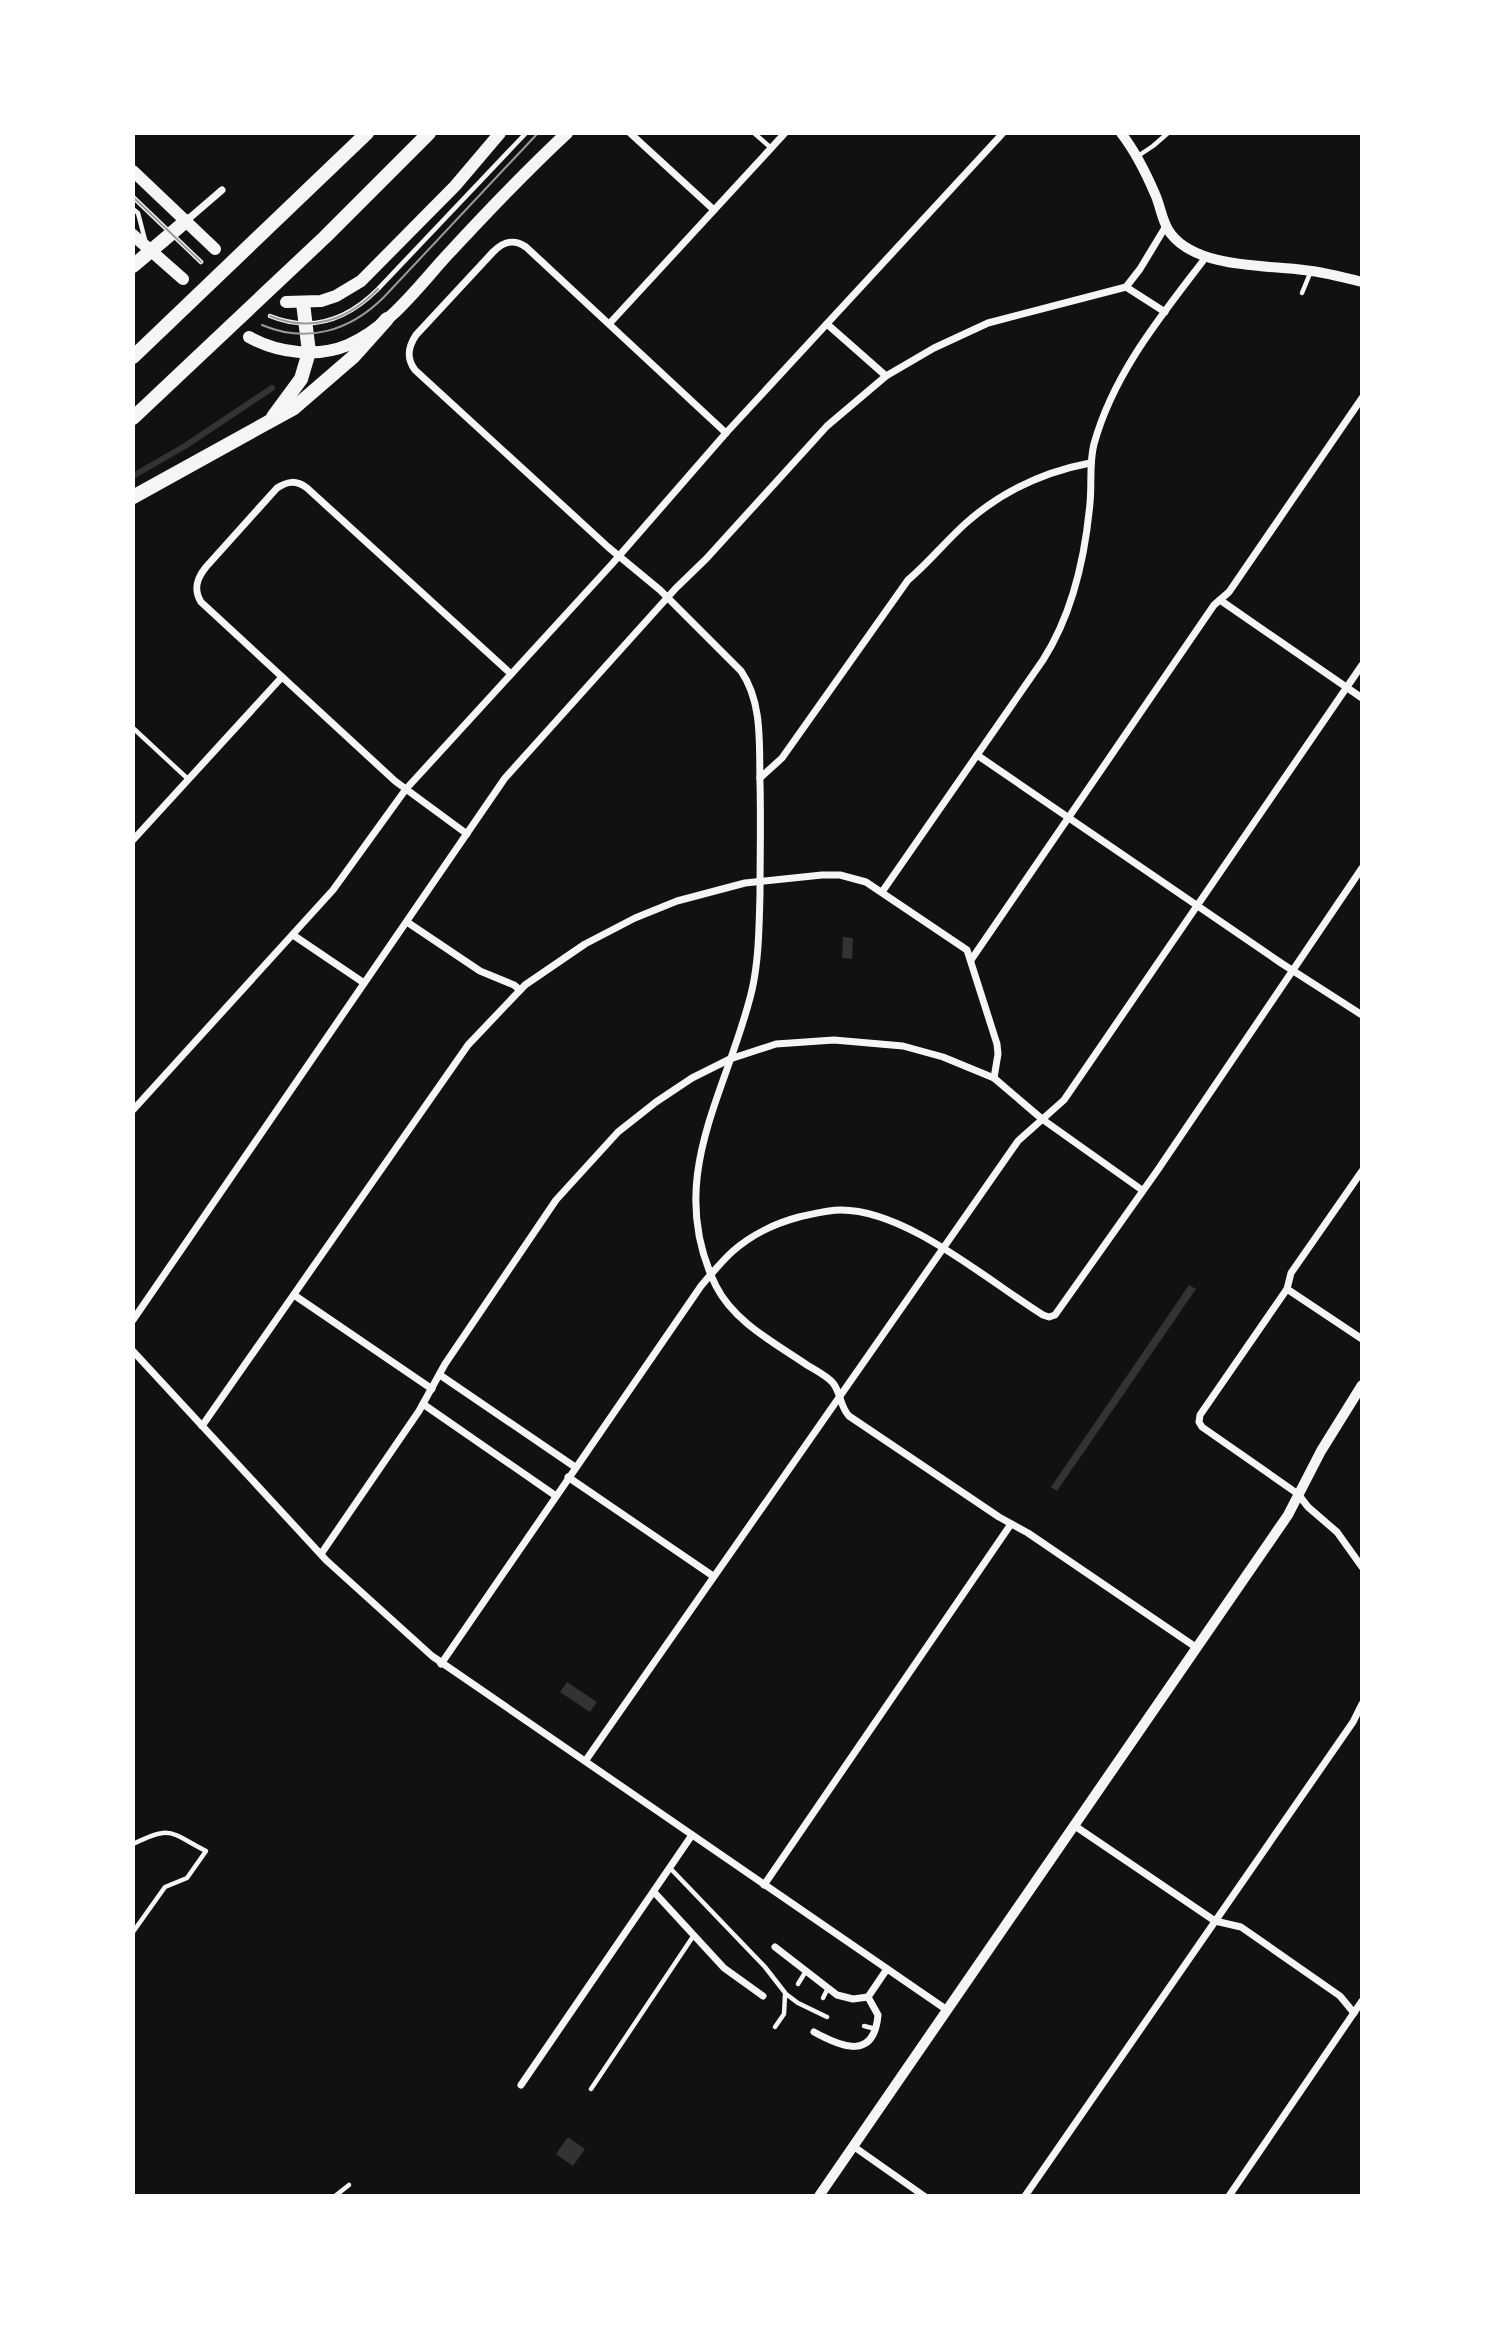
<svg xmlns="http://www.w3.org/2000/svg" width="1495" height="2329" viewBox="0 0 1495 2329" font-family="'Titillium Web',sans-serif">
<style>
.water{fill:#333}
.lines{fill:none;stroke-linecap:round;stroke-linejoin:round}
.stream{stroke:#333;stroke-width:6}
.service{stroke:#f5f5f5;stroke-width:4.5}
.minor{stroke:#f5f5f5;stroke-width:7}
.tertiary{stroke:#f5f5f5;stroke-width:10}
.secondary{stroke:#f5f5f5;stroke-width:12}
.trunk{stroke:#f5f5f5;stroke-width:14}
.tram{stroke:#9a9a9a;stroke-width:2}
</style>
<rect width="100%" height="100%" fill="#111"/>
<g class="water">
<polygon points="843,937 853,938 852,959 842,958"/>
<polygon points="1189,1285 1196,1289 1057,1491 1051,1487"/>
<polygon points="567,1682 597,1702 590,1712 560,1692"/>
<polygon points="568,2137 585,2149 573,2166 556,2154"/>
</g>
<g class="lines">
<polyline class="stream" points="133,476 185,446 272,388"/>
<g class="service">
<polyline points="754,133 771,148"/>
<polyline points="1138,156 1153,146 1168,133"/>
<polyline points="133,197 201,262"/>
<polyline points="133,209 138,213 145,240"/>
<polyline points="1302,293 1311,271"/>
<path d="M270,316c42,17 78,3 108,-27l148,-156"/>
<polyline points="133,728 188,779"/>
<path d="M133,1844c39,-19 36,-12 73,7l-19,27 -22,9 -32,45"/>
<polyline points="670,1868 765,1967 786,1994 798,2003 827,2017"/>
<polyline points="798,1984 806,1971"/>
<polyline points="823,1998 828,1988"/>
<polyline points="864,2026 876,2029"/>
<polyline points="775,2027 784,2014 785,1995"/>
<polyline points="591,2089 694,1935"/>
<polyline points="335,2196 349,2185"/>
</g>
<g class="minor">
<polyline points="630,133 714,210"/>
<polyline points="186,221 222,190"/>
<polyline points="1126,287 1165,312"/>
<polyline points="610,323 785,133"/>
<polyline points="827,324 886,376"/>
<path d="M726,433l-200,-186c-13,-9 -23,-5 -33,5l-77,83c-8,12 -10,23 -1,35l193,177 52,43 81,81c22,32 18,74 19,112 1,38 0,75 0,112 -1,31 -1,64 -8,95 -24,102 -89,188 -36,296 18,36 59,57 91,79 8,5 20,11 26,18 8,10 7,24 16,33l150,101 29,16 169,115"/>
<polyline points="1220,600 1362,698"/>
<polyline points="977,755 1281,963 1362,1015"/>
<path d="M760,778l22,-20 126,-178c21,-18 38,-39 58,-57 36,-32 77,-51 124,-60"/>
<path d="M467,834l-72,-53 -194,-179c-8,-13 -4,-24 5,-35l71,-79c11,-7 19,-8 30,0l204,186"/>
<polyline points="133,840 282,677"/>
<path d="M882,892l161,-232c30,-47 42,-102 47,-157 2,-20 -1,-40 4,-59 20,-72 68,-129 112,-187"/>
<polyline points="407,922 480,971 514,985 520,990"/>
<polyline points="293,935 364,983"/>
<polyline points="971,960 1214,605 1229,592 1362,398"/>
<polyline points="133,1110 333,890 406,789 612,564 726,433 1003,133"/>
<polyline points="1362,1171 1291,1273 1287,1289 1200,1415 1199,1422 1202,1427 1298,1494 1308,1507 1337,1532 1362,1567"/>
<polyline points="1287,1289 1362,1339"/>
<polyline points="294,1295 432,1389"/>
<polyline points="133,1320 505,778 676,588 706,559 827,426 886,376 934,348 988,323 1126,287 1140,269 1166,226"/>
<polyline points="133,1351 327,1561 432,1656 947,2010"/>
<polyline points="440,1375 575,1467"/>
<polyline points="423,1404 556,1496"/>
<polyline points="202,1426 468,1045 525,985 585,944 635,918 677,901 745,883 822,875 840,875 866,882 967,950 997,1044 998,1054 994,1078"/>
<polyline points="568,1477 713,1576"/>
<polyline points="321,1554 419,1411 445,1364 556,1200 618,1132 656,1102 692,1078 730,1059 776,1044 834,1040 903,1046 943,1057 994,1078 1042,1119 1142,1190"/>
<path d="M441,1664l260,-378c10,-12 21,-25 32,-35 18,-16 43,-28 66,-34 14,-3 28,-7 42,-7 66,0 147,71 202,105l6,2 6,-2 102,-144 205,-303"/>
<polyline points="586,1760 1018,1141 1064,1100 1362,665"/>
<polyline points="1075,1826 1215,1921 1241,1927 1340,1996 1354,2013"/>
<polyline points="764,1885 1011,1524"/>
<polyline points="654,1892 724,1968 763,1996"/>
<polyline points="775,1947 837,1995 853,1999 868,1997"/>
<path d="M814,2032c27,15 60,29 64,-17l-10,-18 19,-28"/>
<polyline points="521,2085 692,1835"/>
<polyline points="853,2146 924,2196"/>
<polyline points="1025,2196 1353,1722 1362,1704"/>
<polyline points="1229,2196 1362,2001"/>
</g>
<g class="tertiary">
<path d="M1121,133c14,18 25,40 34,61 6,13 7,29 16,40 26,34 94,31 133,36 19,2 39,7 58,12"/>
<polyline points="819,2196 1288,1515 1321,1451 1362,1385"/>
</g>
<g class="secondary">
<polyline points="133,171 215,249"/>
<polyline points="133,235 183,279"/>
<polyline points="286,302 321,301 336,296 361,281 455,186 500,133"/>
<path d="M249,337c29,16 68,21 99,8 42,-18 72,-61 102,-93 38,-41 76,-81 117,-119"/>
</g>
<g class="trunk">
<polyline points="133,266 186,221"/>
<polyline points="133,357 367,133"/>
<polyline points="273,417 301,379 309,352 303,303"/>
<polyline points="133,418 325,237 429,133"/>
<polyline points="133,497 294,408 353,357 387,319"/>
</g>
<g class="tram">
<polyline points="133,197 201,262"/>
<path d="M270,316c41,17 78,4 108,-27"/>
<path d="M262,325c45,19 88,6 122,-28l154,-164"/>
</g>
</g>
<rect width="1495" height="2329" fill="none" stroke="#ffffff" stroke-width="270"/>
</svg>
